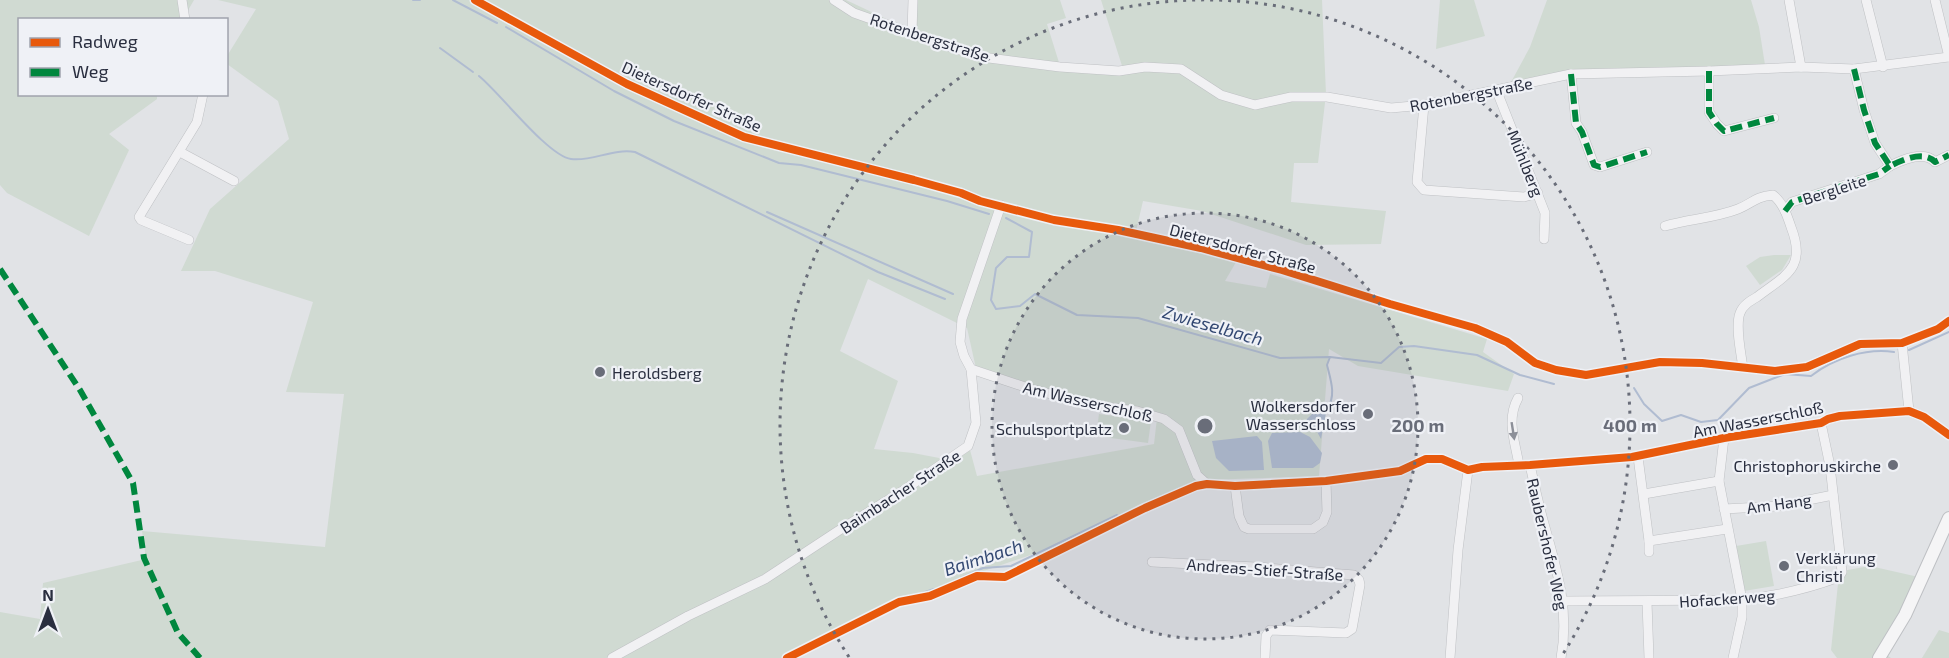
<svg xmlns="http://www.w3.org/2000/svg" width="1949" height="658" viewBox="0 0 1949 658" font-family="'Exo 2',sans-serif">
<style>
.green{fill:#d0dad2;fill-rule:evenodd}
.water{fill:#b0bcd1}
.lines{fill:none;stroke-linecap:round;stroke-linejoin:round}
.stream{stroke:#b0bcd1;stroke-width:2}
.minor-casing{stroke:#bfc1c4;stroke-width:10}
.major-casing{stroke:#bec0c4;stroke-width:14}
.minor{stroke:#f1f1f3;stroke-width:9}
.major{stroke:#f5f5f6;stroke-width:12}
.quiet{stroke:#00873e;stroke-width:6;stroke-dasharray:12 6;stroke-linecap:butt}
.cycleway-casing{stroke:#eff1f6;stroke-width:11}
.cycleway{stroke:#e8590c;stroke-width:8}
.oneway{fill:#8d9099}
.ring{fill:none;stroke:#696d79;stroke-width:3;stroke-dasharray:3 6}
.poi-dot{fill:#696d79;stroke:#eff1f6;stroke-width:2}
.labels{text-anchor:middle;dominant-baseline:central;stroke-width:4.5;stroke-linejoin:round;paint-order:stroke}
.street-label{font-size:16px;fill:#292e3f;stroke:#eff1f6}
.poi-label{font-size:16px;fill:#292e3f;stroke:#eff1f6;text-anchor:end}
.water-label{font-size:18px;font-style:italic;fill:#334872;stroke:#eff1f6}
.centre{fill:#696d79;stroke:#eff1f6;stroke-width:3}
.ring-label{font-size:18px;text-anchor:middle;font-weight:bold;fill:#696d79;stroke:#eff1f6;stroke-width:4.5;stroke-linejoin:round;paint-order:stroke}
</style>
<rect width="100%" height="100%" fill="#e1e3e6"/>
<g class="green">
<polygon points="0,0 194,0 183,19 20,20 20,94 157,95 157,99 109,134 129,150 89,236 7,193 0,185"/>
<path d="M218,0h628l64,30 1,-30h149l6,18 -19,6 14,45 63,3 -23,-72h221l4,94 -8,69h-24l-3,39 95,9 -5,33 -75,1 -104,-34 -59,-10 -7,30 103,26 -14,24 41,7 4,-14 217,65 -4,13 31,22 -6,17 -150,-25 -29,-17 -10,127 -115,4 -61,23 -80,41 -103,35 -93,36 -78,43h-789v-46l40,7 3,-36 103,-24 -4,-28 183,16 19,-153 -58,-2 27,-90 -98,-31h-34l29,-62 79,-70 -11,-38 -51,-37v-8l29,-47zM868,279l99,49 10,45 180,45 -3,26 -177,32 -7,-26 -15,11 -42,-8 -39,-4 24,-68 -58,-30z"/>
<polygon points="1440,0 1474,0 1485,36 1436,49"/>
<polygon points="1547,0 1751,0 1759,27 1765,65 1566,72 1510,84 1530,47"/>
<polygon points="1774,255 1791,255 1782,270 1760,285 1746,266 1760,257"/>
<polygon points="1099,414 1151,421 1148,443 1096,436"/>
<polygon points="1766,541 1774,586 1744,591 1736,546"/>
<polygon points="1870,566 1923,578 1885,654 1891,658 1837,658 1831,650 1838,584 1842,571"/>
<polygon points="1939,630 1949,633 1949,658 1922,658"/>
</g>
<g class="water">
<polygon points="1327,408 1321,439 1315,428 1305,421 1314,412"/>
<polygon points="1300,432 1310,437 1322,453 1320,463 1313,468 1272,468 1268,441 1272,433"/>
<polygon points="1257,436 1262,442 1264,470 1229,471 1216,458 1212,441"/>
</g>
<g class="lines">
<g class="stream">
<polyline points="413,0 420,0"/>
<polyline points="453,0 497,23"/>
<polyline points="506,27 614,91 674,121 779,163 801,165 947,201 989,214"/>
<polyline points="440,48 473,72"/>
<path d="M479,76c21,17 69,80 92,83 21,3 42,-11 64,-7l243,120 67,27"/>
<polyline points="767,212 953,294"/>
<polyline points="1006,218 1032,232 1029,257 1007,257 996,268 991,300 996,309 1020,306 1035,294 1077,315 1138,318 1280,358 1330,357 1381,363 1399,347 1414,346 1477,355 1520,375 1554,384"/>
<polyline points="1909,350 1949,332"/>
<path d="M1634,388l10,16 18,17 19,-6 20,7 17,-2 31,-32 36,-14 26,2c23,-18 55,-28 83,-24"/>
<path d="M1327,408c10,-12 3,-30 0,-43l3,-8"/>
<polyline points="961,578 983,568 1011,566 1117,515"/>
<polyline points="922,593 934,589"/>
</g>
<g class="minor-casing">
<g id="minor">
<polyline points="182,0 185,20"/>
<polyline points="475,0 627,84 744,137 914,180 961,193 980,201 1054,220 1118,230 1201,248 1282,270 1390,304 1475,328 1507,342 1535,363 1556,370 1586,375 1660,362 1702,363 1775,371 1807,367 1860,344 1902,343 1938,329 1949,321"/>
<polyline points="834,0 854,13 956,49 989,58 1060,67 1119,71 1145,67 1181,69 1221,95 1255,105 1291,97 1327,97 1391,108 1424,105 1571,74 1709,71 1801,67 1854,69 1949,57"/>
<polyline points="1789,0 1801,67"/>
<polyline points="1866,0 1883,67"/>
<polyline points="1935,0 1949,57"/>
<polyline points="912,32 913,0"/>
<path d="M1854,69l10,41 11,33 15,23c12,-6 34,-16 45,-4l14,-7"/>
<polyline points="1709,71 1709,112 1717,124 1724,131 1774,118"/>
<polyline points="1571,74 1576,123 1582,132 1594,165 1600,167 1647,152"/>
<polyline points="1496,89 1545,213 1544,239"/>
<polyline points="1424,105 1417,182 1424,190 1524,197 1538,193"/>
<polyline points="180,152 234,181"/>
<polyline points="1785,211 1792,202 1879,174 1890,166"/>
<path d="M1665,226c24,-7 50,-8 73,-17 15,-6 16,-12 35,-14 10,8 14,20 18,32 16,41 -5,48 -34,70 -7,4 -14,8 -17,16 -5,13 1,40 3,55"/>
<polyline points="189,240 141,220 139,217 197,122 203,94"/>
<polyline points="1902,343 1909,411"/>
<polyline points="971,369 1031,389 1098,406 1137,411 1164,419 1179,430 1197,475 1207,484"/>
<path d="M1518,398c-12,22 -3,43 1,67"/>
<polyline points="1724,438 1719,481 1742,600 1742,617 1733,658"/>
<polyline points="1638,457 1649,541 1649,552"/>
<path d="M1530,465c4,18 8,37 13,55 13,47 27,88 18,138"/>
<polyline points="1235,486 1239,516 1244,527 1249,529 1313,529 1323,522 1327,512 1326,481"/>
<polyline points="1644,494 1719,481"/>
<polyline points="1724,509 1779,506 1833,495"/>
<polyline points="1649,541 1727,529"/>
<polyline points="1152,562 1256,567 1354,575 1359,580 1360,585 1352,629 1346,633 1270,630 1266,636 1265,658"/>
<path d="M1564,601l178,-1c34,-4 65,-11 97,-23l3,-5 -12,-106 -9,-43"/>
<polyline points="1647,602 1649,658"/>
<polyline points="612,658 688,616 765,579 838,531 904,490 968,446 976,423 971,369 964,356 960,342 962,319 1001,205"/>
<polyline points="787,658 899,602 930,596 977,576 1005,577 1145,508 1196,486 1207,484 1235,486 1326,481 1400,471 1426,459 1442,459 1468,470 1482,467 1530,465 1632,457 1724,438 1821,423 1828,419 1840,416 1909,411 1924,417 1949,435"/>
<polyline points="1450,658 1458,550 1468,470"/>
</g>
</g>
<g class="major-casing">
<polyline id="major" points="1879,658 1905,615 1949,518"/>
</g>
<use href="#minor" class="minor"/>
<use href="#major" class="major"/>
<g class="quiet">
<path d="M1854,69l10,41 11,33 15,23c12,-6 34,-16 45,-4l14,-7"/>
<polyline points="1709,71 1709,112 1717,124 1724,131 1774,118"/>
<polyline points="1571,74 1576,123 1582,132 1594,165 1600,167 1647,152"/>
<polyline points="1785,211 1792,202 1879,174 1890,166"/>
<polyline points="0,269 80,390 133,483 144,558 178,633 200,658"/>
</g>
<g class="cycleway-casing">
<g id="cycleway">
<polyline points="475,0 627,84 744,137 914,180 961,193 980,201 1054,220 1118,230 1201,248 1282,270 1390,304 1475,328 1507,342 1535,363 1556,370 1586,375 1660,362 1702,363 1775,371 1807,367 1860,344 1902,343 1938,329 1949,321"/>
<polyline points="787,658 899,602 930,596 977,576 1005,577 1145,508 1196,486 1207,484 1235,486 1326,481 1400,471 1426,459 1442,459 1468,470 1482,467 1530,465 1632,457 1724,438 1821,423 1828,419 1840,416 1909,411 1924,417 1949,435"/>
</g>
</g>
<use href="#cycleway" class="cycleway"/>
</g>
<defs><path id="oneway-solid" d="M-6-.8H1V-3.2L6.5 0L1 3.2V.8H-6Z" transform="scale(1.5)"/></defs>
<use class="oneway" href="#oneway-solid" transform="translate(1513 431) rotate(81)"/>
<circle cx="1205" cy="426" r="213" fill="#696d79" fill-opacity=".12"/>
<g class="ring">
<circle cx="1205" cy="426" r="213"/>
<path d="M849 657A425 425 0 1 1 1561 657"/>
</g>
<g class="poi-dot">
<circle cx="600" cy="372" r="6"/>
<circle cx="1368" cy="414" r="6"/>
<circle cx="1124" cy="428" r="6"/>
<circle cx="1893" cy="465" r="6"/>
<circle cx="1784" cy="566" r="6"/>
</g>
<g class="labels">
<g class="street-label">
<text transform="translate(930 37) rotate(18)">Rotenbergstraße</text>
<text transform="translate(1471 94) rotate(-11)">Rotenbergstraße</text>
<text transform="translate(692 96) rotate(24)">Dietersdorfer Straße</text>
<text transform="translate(1526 163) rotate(68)">Mühlberg</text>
<text transform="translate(1834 189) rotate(-18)">Bergleite</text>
<text transform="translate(1243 248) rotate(15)">Dietersdorfer Straße</text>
<text transform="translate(1088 401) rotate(13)">Am Wasserschloß</text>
<text transform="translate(1758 419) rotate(-11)">Am Wasserschloß</text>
<text transform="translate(900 491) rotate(-33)">Baimbacher Straße</text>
<text transform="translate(1779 503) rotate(-8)">Am Hang</text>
<text transform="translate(1548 544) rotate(77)">Raubershofer Weg</text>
<text transform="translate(1265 569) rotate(4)">Andreas-Stief-Straße</text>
<text transform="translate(1727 598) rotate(-4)">Hofackerweg</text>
</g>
<g class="poi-label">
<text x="612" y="372" text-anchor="start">Heroldsberg</text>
<text x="1356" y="405">Wolkersdorfer<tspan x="1356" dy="18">Wasserschloss</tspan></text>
<text x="1112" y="428">Schulsportplatz</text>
<text x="1881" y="465">Christophoruskirche</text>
<text x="1796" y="557" text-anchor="start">Verklärung<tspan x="1796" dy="18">Christi</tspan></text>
</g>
<g class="water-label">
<text transform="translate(1213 325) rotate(16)">Zwieselbach</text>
<text transform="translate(983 557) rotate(-18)">Baimbach</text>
</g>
</g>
<circle cx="1205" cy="426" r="9" class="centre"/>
<g class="ring-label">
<text x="1418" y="432">200 m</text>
<text x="1630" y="432">400 m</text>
</g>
<rect x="18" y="18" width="210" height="78" fill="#eff1f6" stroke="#a0a3ad" stroke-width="1.5"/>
<rect x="30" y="38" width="30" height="9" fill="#e8590c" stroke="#a0a3ad" stroke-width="1.5"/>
<text x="72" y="48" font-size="18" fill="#292e3f">Radweg</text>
<rect x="30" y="68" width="30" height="9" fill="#00873e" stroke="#a0a3ad" stroke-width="1.5"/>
<text x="72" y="78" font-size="18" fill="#292e3f">Weg</text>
<g transform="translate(48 610)" stroke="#eff1f6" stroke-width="4.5" paint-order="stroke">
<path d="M0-4.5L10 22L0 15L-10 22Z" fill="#292e3f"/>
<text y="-9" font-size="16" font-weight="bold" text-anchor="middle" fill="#292e3f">N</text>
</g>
</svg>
